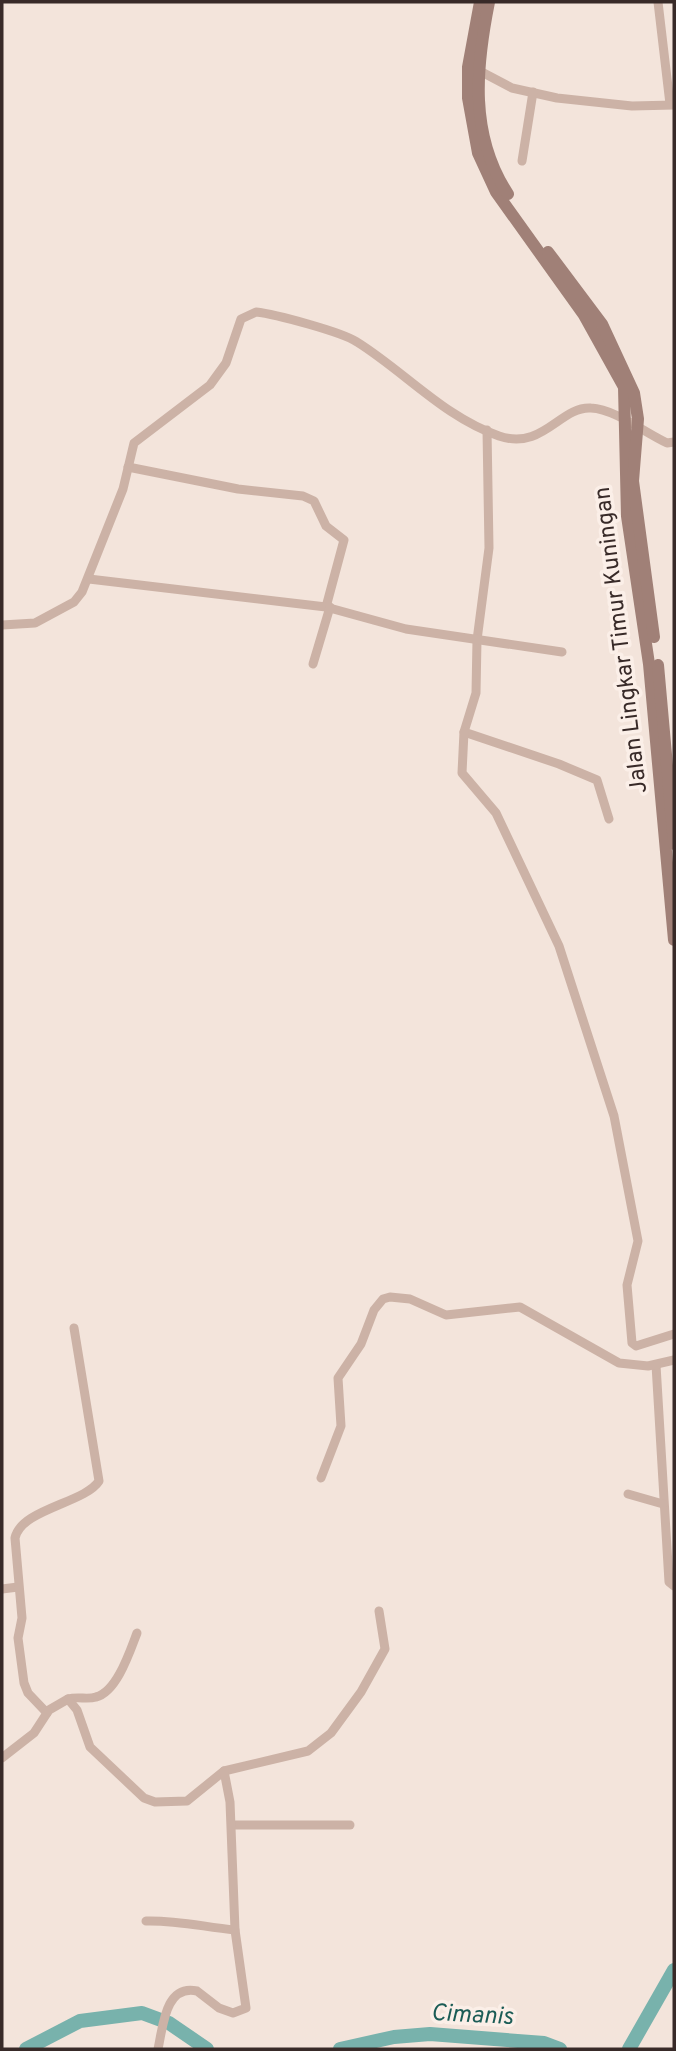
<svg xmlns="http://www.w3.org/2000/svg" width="676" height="2051" viewBox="0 0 676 2051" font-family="Overpass,sans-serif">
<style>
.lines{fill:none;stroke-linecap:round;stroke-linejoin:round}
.river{stroke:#78b2ac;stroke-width:14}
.minor{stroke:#ccb2a6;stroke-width:9}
.secondary{stroke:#a08077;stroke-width:12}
.labels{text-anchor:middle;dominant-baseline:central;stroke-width:7;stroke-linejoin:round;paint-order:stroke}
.street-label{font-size:23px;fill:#382a28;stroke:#fbefe8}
.water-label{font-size:24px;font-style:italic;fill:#1b5c56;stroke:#fbefe8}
</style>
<rect width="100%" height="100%" fill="#f3e4db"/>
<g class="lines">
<g class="river">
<polyline points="26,2049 80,2021 142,2013 169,2023 207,2049"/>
<polyline points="340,2049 394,2037 430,2034 544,2043 560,2049"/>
<polyline points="629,2049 674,1970"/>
</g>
<g class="minor">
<polyline points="658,2 670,104"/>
<polyline points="476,69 512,88 557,98 632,106 674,105"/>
<polyline points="522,161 533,92"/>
<polyline points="487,430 489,548 477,640 476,693 464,732 559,764 597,780 609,819"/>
<polyline points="128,467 238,489 303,496 314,501 326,526 344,540 326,607"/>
<polyline points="89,579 326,607 406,629 562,652"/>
<path d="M2,625l33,-2 39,-21 8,-10 41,-103 11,-46 76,-58 16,-22 15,-44 15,-7c19,2 86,20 101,30 48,30 87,75 142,94 44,15 61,-30 92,-28 24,1 54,25 76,35l7,-1"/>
<polyline points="313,664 330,607"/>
<polyline points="464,732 462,773 496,813 559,946 614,1116 638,1241 627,1285 632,1343 636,1346 674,1334"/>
<path d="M656,1365c4,72 9,145 13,217l5,4"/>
<polyline points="321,1478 341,1426 338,1378 361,1344 374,1310 383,1299 390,1297 410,1299 446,1315 520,1307 619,1363 648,1366 674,1360"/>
<polyline points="628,1494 663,1504"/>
<polyline points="2,1589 18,1587"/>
<path d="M68,1699c10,-3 19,1 28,-2 21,-5 34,-46 41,-64"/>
<path d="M47,1713l-19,-20 -4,-10 -6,-45 4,-20 -7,-80c6,-29 70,-35 84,-57l-25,-153"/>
<polyline points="2,1758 34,1733 49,1710 68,1699 77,1710 90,1747 144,1798 155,1802 187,1801 224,1771 308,1751 331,1733 361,1692 385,1649 379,1611"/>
<polyline points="232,1825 350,1825"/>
<path d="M146,1921c30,-1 58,6 89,9"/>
<path d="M158,2049c5,-22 7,-65 39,-58l22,17 14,5 13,-5 -11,-78 -5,-128 -6,-31"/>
</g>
<g class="secondary">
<polyline points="480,2 468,67 468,98 478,153 496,192 584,315 624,387 627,516 649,664 674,940"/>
<path d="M489,2c-13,65 -20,133 19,192"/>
<polyline points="548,252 602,324 634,393 638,419 633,481 654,637"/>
<polyline points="658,665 674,844"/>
</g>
</g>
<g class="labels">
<g class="street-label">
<text transform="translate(622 640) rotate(-97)">Jalan Lingkar Timur Kuningan</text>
</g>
<g class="water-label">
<text transform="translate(472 2016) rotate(3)">Cimanis</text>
</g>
</g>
<rect width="676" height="2051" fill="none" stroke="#382a28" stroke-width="7"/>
</svg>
